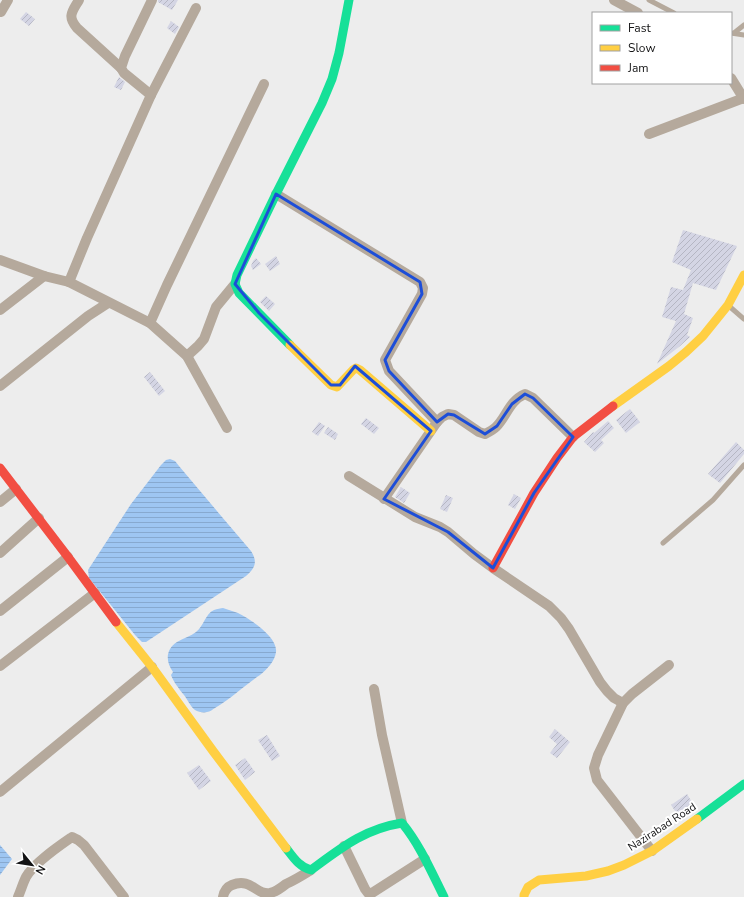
<svg xmlns="http://www.w3.org/2000/svg" width="744" height="897" viewBox="0 0 744 897" font-family="'Nunito Sans',sans-serif">
<style>
.water{fill:url(#water-rules)}
.building{fill:url(#building-hatch)}
.lines{fill:none;stroke-linecap:round;stroke-linejoin:round}
.lane{stroke:#b5a99c;stroke-width:5}
.street{stroke:#b5a99c;stroke-width:10}
.fast{stroke:#16e098;stroke-width:9}
.slow{stroke:#ffcf43;stroke-width:9}
.jam{stroke:#f24e42;stroke-width:9}
.marked{fill:none;stroke:#1d4ed8;stroke-width:3;stroke-linejoin:round}
.labels{text-anchor:middle;dominant-baseline:central;stroke-width:4;stroke-linejoin:round;paint-order:stroke}
.street-label{font-size:11px;fill:#131314;stroke:#fff}
</style>
<defs>
<pattern id="water-rules" width="6" height="5" patternUnits="userSpaceOnUse"><rect width="6" height="5" fill="#9ec6f2"/><path d="M0 2.5h6" fill="none" stroke="#87a9cf"/></pattern>
<pattern id="building-hatch" width="6" height="6" patternUnits="userSpaceOnUse"><rect width="6" height="6" fill="#d4d5e4"/><path d="M-1 1l2-2M0 6l6-6M5 7l2-2" fill="none" stroke="#b5b6c3"/></pattern>
</defs>
<rect width="100%" height="100%" fill="#ededed"/>
<g class="water">
<path d="M170,459l5,2 4,5 43,51 29,34c7,11 4,17 -5,25l-100,66h-4l-7,-7 -46,-57 -1,-8 43,-66 30,-39 5,-5z"/>
<path d="M223,608c5,2 10,3 15,5 12,6 40,24 38,39 -1,9 -9,17 -16,23 -15,10 -28,23 -45,33 -2,1 -5,4 -8,4 -3,1 -9,0 -12,-2 -5,-4 -7,-10 -11,-15 -5,-6 -11,-14 -13,-20l2,-3c-8,-11 -7,-23 4,-30 7,-4 14,-6 19,-10 8,-6 9,-18 18,-22 3,-1 7,-2 9,-2z"/>
<polygon points="0,845 12,859 0,875"/>
</g>
<g class="building">
<polygon points="158,0 178,0 172,10 158,2"/>
<polygon points="26,12 35,19 29,26 20,19"/>
<polygon points="171,21 179,27 175,34 167,28"/>
<polygon points="119,77 125,82 121,90 114,87"/>
<polygon points="683,230 737,246 716,290 693,283 684,314 693,318 687,335 690,337 680,346 657,364 676,321 662,317 671,287 683,290 691,270 672,262"/>
<polygon points="276,256 280,264 270,271 265,264"/>
<polygon points="256,258 261,264 253,270 251,266 253,261"/>
<polygon points="266,296 275,304 269,311 260,302"/>
<polygon points="150,372 165,391 159,396 144,377"/>
<polygon points="630,409 640,422 626,433 616,420"/>
<polygon points="366,418 379,428 374,434 361,424"/>
<polygon points="608,421 614,428 601,440 604,443 595,452 584,442 593,432 594,433"/>
<polygon points="319,422 325,426 318,436 312,432"/>
<polygon points="328,427 338,434 335,440 324,433"/>
<polygon points="736,442 744,450 744,454 720,483 708,474"/>
<polygon points="401,487 410,493 404,503 395,497"/>
<polygon points="514,494 521,498 515,509 508,505"/>
<polygon points="446,495 453,498 447,512 440,509"/>
<polygon points="555,729 570,742 557,758 550,753 557,744 549,737"/>
<polygon points="267,735 280,756 272,761 258,740"/>
<polygon points="245,758 255,772 245,780 235,765"/>
<polygon points="199,765 211,781 199,790 187,773"/>
<polygon points="687,794 696,809 681,820 671,805"/>
</g>
<g class="lines">
<g class="lane">
<polyline points="649,0 674,13"/>
<polyline points="731,33 744,35"/>
<polyline points="734,33 744,25"/>
<polyline points="729,306 744,319"/>
<polyline points="663,543 713,500 744,465"/>
</g>
<g class="street">
<path d="M79,0c-7,12 -12,16 -2,28l44,40"/>
<polyline points="614,0 638,13"/>
<polyline points="1,12 8,0"/>
<polyline points="731,78 744,99"/>
<polyline points="151,95 124,73 121,68 125,56 152,0"/>
<polyline points="649,134 744,98"/>
<polyline points="276,194 420,282 423,288 422,294 385,360 389,371 437,422"/>
<polyline points="0,260 44,276 69,282 150,323 187,356 227,428"/>
<polyline points="69,282 87,238 151,95 196,8"/>
<polyline points="0,310 44,276"/>
<polyline points="150,323 167,285 264,84"/>
<polyline points="187,356 198,346 204,339 216,307 235,284"/>
<polyline points="0,386 88,316 108,303"/>
<polyline points="349,476 415,517 440,527 448,532 474,554 493,568 549,606 561,618 569,629 600,682 607,691 614,698 623,703"/>
<path d="M384,499l53,-77 5,-5 6,-3 6,1 25,17 6,2c4,-2 8,-4 11,-7 11,-11 13,-26 29,-33l8,4 40,39"/>
<polyline points="0,502 16,489"/>
<polyline points="0,553 39,518"/>
<polyline points="0,611 68,557"/>
<polyline points="0,666 95,593"/>
<polyline points="374,689 382,735 402,823"/>
<polyline points="0,792 152,667"/>
<polyline points="344,846 365,889 368,893 372,893 425,859"/>
<polyline points="652,851 597,780 594,768 598,755 623,703 632,694 669,665"/>
<path d="M18,897c3,-7 5,-14 8,-20 8,-14 33,-31 46,-40l6,3 6,5 40,52"/>
<path d="M223,897c1,-5 4,-10 9,-12 19,-8 25,11 38,8 6,-1 11,-5 16,-9 9,-4 17,-9 25,-14"/>
</g>
<g class="fast">
<polyline points="290,345 239,293 235,284 237,275 276,194 322,103 332,79 339,53 349,0"/>
<polyline points="697,819 744,784"/>
<path d="M286,848c7,9 13,19 25,22 30,-22 53,-41 91,-47 18,22 29,48 42,74"/>
</g>
<g class="slow">
<polyline points="290,345 331,385 337,387 353,370 356,368 360,370 431,431"/>
<polyline points="613,406 669,366 686,352 703,336 728,305 744,275"/>
<polyline points="116,622 152,667 213,751 286,848"/>
<polyline points="524,897 524,895 528,887 539,880 586,876 608,871 624,865 652,851 697,819"/>
</g>
<g class="jam">
<polyline points="0,468 68,557 116,622"/>
<polyline points="493,568 534,493 557,458 573,437 613,406"/>
</g>
</g>
<path class="marked" d="M276,194l144,88 2,12 -37,66 4,11 48,51 11,-8 6,1 31,19 12,-8 15,-22 13,-10 8,4 40,39 -39,56 -41,75 -45,-36 -64,-33 47,-68 -76,-65 -15,19h-9l-72,-72 -24,-29z"/>
<g class="labels">
<g class="street-label">
<text transform="translate(662 827) rotate(-33)">Nazirabad Road</text>
</g>
</g>
<rect x="592" y="12" width="140" height="72" fill="#ffffff" stroke="#a1a1a1"/>
<rect x="600" y="25" width="20" height="6" fill="#16e098" stroke="#a1a1a1"/>
<text x="628" y="32" font-size="12" fill="#131314">Fast</text>
<rect x="600" y="45" width="20" height="6" fill="#ffcf43" stroke="#a1a1a1"/>
<text x="628" y="52" font-size="12" fill="#131314">Slow</text>
<rect x="600" y="65" width="20" height="6" fill="#f24e42" stroke="#a1a1a1"/>
<text x="628" y="72" font-size="12" fill="#131314">Jam</text>
<g transform="translate(32 865) rotate(120)" stroke="#ffffff" stroke-width="3" paint-order="stroke">
<path d="M0-3L7 15L0 10L-7 15Z" fill="#131314"/>
<text y="-6" font-size="11" font-weight="bold" text-anchor="middle" fill="#131314">N</text>
</g>
</svg>
